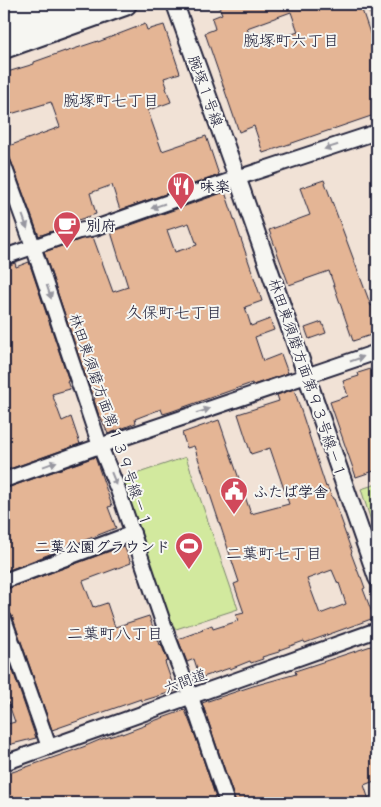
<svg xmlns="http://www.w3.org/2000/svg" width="381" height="807" viewBox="0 0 381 807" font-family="'Patrick Hand','Klee One',sans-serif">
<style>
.green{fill:#d2e99e;stroke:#7a866c}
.building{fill:#e4b595;stroke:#22223b;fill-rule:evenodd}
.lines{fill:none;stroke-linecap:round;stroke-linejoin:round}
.pedestrian-tunnel{stroke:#c8bcb7;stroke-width:10;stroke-dasharray:10 5;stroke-linecap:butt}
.minor-casing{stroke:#22223b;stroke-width:18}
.tertiary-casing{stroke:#22223b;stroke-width:20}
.trunk-casing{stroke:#22223b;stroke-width:26}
.motorway-casing{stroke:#22223b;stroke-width:29}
.minor{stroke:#f6f6f2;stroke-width:14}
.tertiary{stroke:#f6f6f2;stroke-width:16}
.trunk{stroke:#f6f6f2;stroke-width:22}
.motorway{stroke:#f6f6f2;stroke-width:25}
.oneway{fill:#9797a0}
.labels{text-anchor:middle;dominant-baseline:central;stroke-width:4;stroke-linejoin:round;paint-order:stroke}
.street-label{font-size:15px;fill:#22223b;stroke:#f6f6f2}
.poi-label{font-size:15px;font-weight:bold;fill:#22223b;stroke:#f6f6f2;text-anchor:start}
.neighbourhood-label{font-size:16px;fill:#22223b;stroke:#f6f6f2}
</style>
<rect width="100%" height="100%" fill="#f1e2d6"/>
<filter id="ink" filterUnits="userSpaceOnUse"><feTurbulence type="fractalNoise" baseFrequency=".02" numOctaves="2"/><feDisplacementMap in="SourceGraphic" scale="10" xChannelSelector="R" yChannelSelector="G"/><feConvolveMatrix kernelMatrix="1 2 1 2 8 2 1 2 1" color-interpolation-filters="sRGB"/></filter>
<g filter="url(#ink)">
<g class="green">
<polygon points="186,457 238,609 173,630 121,479"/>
<polygon points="377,484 377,537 376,537 361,489"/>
</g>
<g class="building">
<path d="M218,4h142l17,50v60l-114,39 -9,-27 -15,6 -34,-99 10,-4 -3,-11 10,-4zM291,12l7,20 -44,15 -7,-19z"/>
<polygon points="145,24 147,30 164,25 180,73 164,78 167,87 166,88 171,102 149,110 148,111 162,151 206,136 219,175 120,210 112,185 90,193 96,214 66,224 67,226 39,236 6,147 60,127 51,102 4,116 4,73 34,64 34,62 65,51 65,52 98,41 98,42"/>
<polygon points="324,180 371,306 377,303 377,333 353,341 329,271 289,285 269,230 310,215 300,188"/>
<path d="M225,192l37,109 -17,6 6,19 19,-7 4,11 -19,7 8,24 18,-7 7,19 -35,12 -1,-2 -82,29 -7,2 -2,-5 -26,10 1,4 -28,11 -8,-18h-1l-5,-16 1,-1 -10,-24 -41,-123 37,-13 12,-2 20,55 15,-5 -17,-55zM189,223l8,22 -22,7 -8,-22z"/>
<polygon points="29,262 69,381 67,381 70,389 52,394 62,421 71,417 80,444 4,471 4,267 15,263 16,267"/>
<polygon points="322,322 326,333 309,339 305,328"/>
<polygon points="377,367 377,470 356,477 330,402 348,396 343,381 359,376 358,373"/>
<path d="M294,389l32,98 1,-1 6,13h1l10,28h-1l9,25 -1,1 9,24h1l4,11 -2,1 11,29 -69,25 -1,-2 -25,9v2l-17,5 1,2 -12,4 -1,-2 -20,8v-1l-30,10 -6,-19 -7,3 -9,-23 25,-9 -1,-1 10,-4 1,4 25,-8 -2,-6 8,-2 -10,-29 5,-2 -45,-136 -7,2 -5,-15 37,-13 32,94 38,-10 -19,-56 -19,6 -13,-40 41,-13 -2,-6zM332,570l6,14 1,-1 7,21 -26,10 -13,-35z"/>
<polygon points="95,457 112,506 108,507 116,528 4,572 4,489"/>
<polygon points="124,546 131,563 83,581 93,607 94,606 95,607 107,603 115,627 149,616 157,639 158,639 160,645 161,644 168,661 165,662 175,691 142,701 141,699 52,730 12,616 9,612 4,610 4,590"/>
<polygon points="377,644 377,780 364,785 370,803 236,803 202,703 253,686 296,674 295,671"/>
<polygon points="4,645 36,738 4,746 4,725 15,722 8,702 4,704"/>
<polygon points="185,710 196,738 216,798 200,803 4,803 4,775 83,747 102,739 122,733 122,734 146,725 145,724"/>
</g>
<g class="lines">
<polyline class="pedestrian-tunnel" points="370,4 377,24"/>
<g class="minor-casing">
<g id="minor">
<polyline points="4,166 33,246 100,446 118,490 168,637 191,697 227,803"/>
<polyline points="4,257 79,231 95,228 237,178 377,132"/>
<polyline points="4,480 108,443 377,352"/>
<polyline points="4,581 133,533"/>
<polyline points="4,619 49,747"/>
<polyline points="4,763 377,630"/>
</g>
</g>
<g class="tertiary-casing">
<polyline id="tertiary" points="175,4 242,191 377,578"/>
</g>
<g class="trunk-casing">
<polyline id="trunk" points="4,47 125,4"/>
</g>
<g class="motorway-casing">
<g id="motorway">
<polyline points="4,14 33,4"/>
<polyline points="4,33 87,4"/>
</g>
</g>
<use href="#minor" class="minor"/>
<use href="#tertiary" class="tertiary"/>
<use href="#trunk" class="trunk"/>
<use href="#motorway" class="motorway"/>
</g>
<defs><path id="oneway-solid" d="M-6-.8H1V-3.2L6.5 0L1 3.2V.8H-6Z" transform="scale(1.25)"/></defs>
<g class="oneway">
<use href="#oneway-solid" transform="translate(331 147) rotate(162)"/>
<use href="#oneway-solid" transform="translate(158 206) rotate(161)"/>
<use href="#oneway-solid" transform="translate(25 222) rotate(70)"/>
<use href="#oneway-solid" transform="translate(49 292) rotate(72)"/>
<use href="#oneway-solid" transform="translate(357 359) rotate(-19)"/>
<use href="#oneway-solid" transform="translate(203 411) rotate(-18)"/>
<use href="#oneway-solid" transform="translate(50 464) rotate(-20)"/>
<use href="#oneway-solid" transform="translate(114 479) rotate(68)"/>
</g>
</g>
<defs>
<g id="restaurant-pin" transform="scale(1.4375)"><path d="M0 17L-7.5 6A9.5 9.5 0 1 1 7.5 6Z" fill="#d1495b" stroke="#f6f6f2"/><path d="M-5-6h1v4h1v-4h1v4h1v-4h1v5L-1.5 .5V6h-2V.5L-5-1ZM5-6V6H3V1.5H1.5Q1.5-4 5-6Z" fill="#fff"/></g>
<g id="cafe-pin" transform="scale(1.4375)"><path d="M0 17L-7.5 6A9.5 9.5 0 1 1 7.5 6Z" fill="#d1495b" stroke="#f6f6f2"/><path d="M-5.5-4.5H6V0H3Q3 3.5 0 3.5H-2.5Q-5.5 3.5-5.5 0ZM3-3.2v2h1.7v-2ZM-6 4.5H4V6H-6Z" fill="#fff"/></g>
<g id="civic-pin" transform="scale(1.4375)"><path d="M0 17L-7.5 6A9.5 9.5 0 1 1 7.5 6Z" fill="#d1495b" stroke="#f6f6f2"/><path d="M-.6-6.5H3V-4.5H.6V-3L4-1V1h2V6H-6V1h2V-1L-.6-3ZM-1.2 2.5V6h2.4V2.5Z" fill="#fff"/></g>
<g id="stadium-pin" transform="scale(1.4375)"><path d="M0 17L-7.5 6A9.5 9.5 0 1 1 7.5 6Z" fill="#d1495b" stroke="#f6f6f2"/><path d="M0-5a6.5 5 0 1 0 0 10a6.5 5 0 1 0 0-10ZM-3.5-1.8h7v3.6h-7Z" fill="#fff"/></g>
</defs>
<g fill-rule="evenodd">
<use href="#restaurant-pin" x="181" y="186"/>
<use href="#cafe-pin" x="67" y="225"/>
<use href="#civic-pin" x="234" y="491"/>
<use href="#stadium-pin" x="189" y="546"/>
</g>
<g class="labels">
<g class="street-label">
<text transform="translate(206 91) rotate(70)">腕塚１号線</text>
<text transform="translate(308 378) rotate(71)">林田東須磨方面第９３号線－１</text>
<text transform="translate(111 420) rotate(71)">林田東須磨方面第１３９号線－１</text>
<text transform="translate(185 681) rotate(-20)">六間道</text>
</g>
<g class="poi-label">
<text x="200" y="186">味楽</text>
<text x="86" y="225">別府</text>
<text x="253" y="491">ふたば学舎</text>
<text x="170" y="546" text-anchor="end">二葉公園グラウンド</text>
</g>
<g class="neighbourhood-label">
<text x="291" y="40">腕塚町六丁目</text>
<text x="111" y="100">腕塚町七丁目</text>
<text x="174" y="312">久保町七丁目</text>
<text x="274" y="553">二葉町七丁目</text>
<text x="115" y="633">二葉町八丁目</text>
</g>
</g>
<rect width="381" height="807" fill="none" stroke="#f6f6f2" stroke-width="20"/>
<rect x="10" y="10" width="361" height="787" fill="none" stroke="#22223b" stroke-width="2" filter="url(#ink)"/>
</svg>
